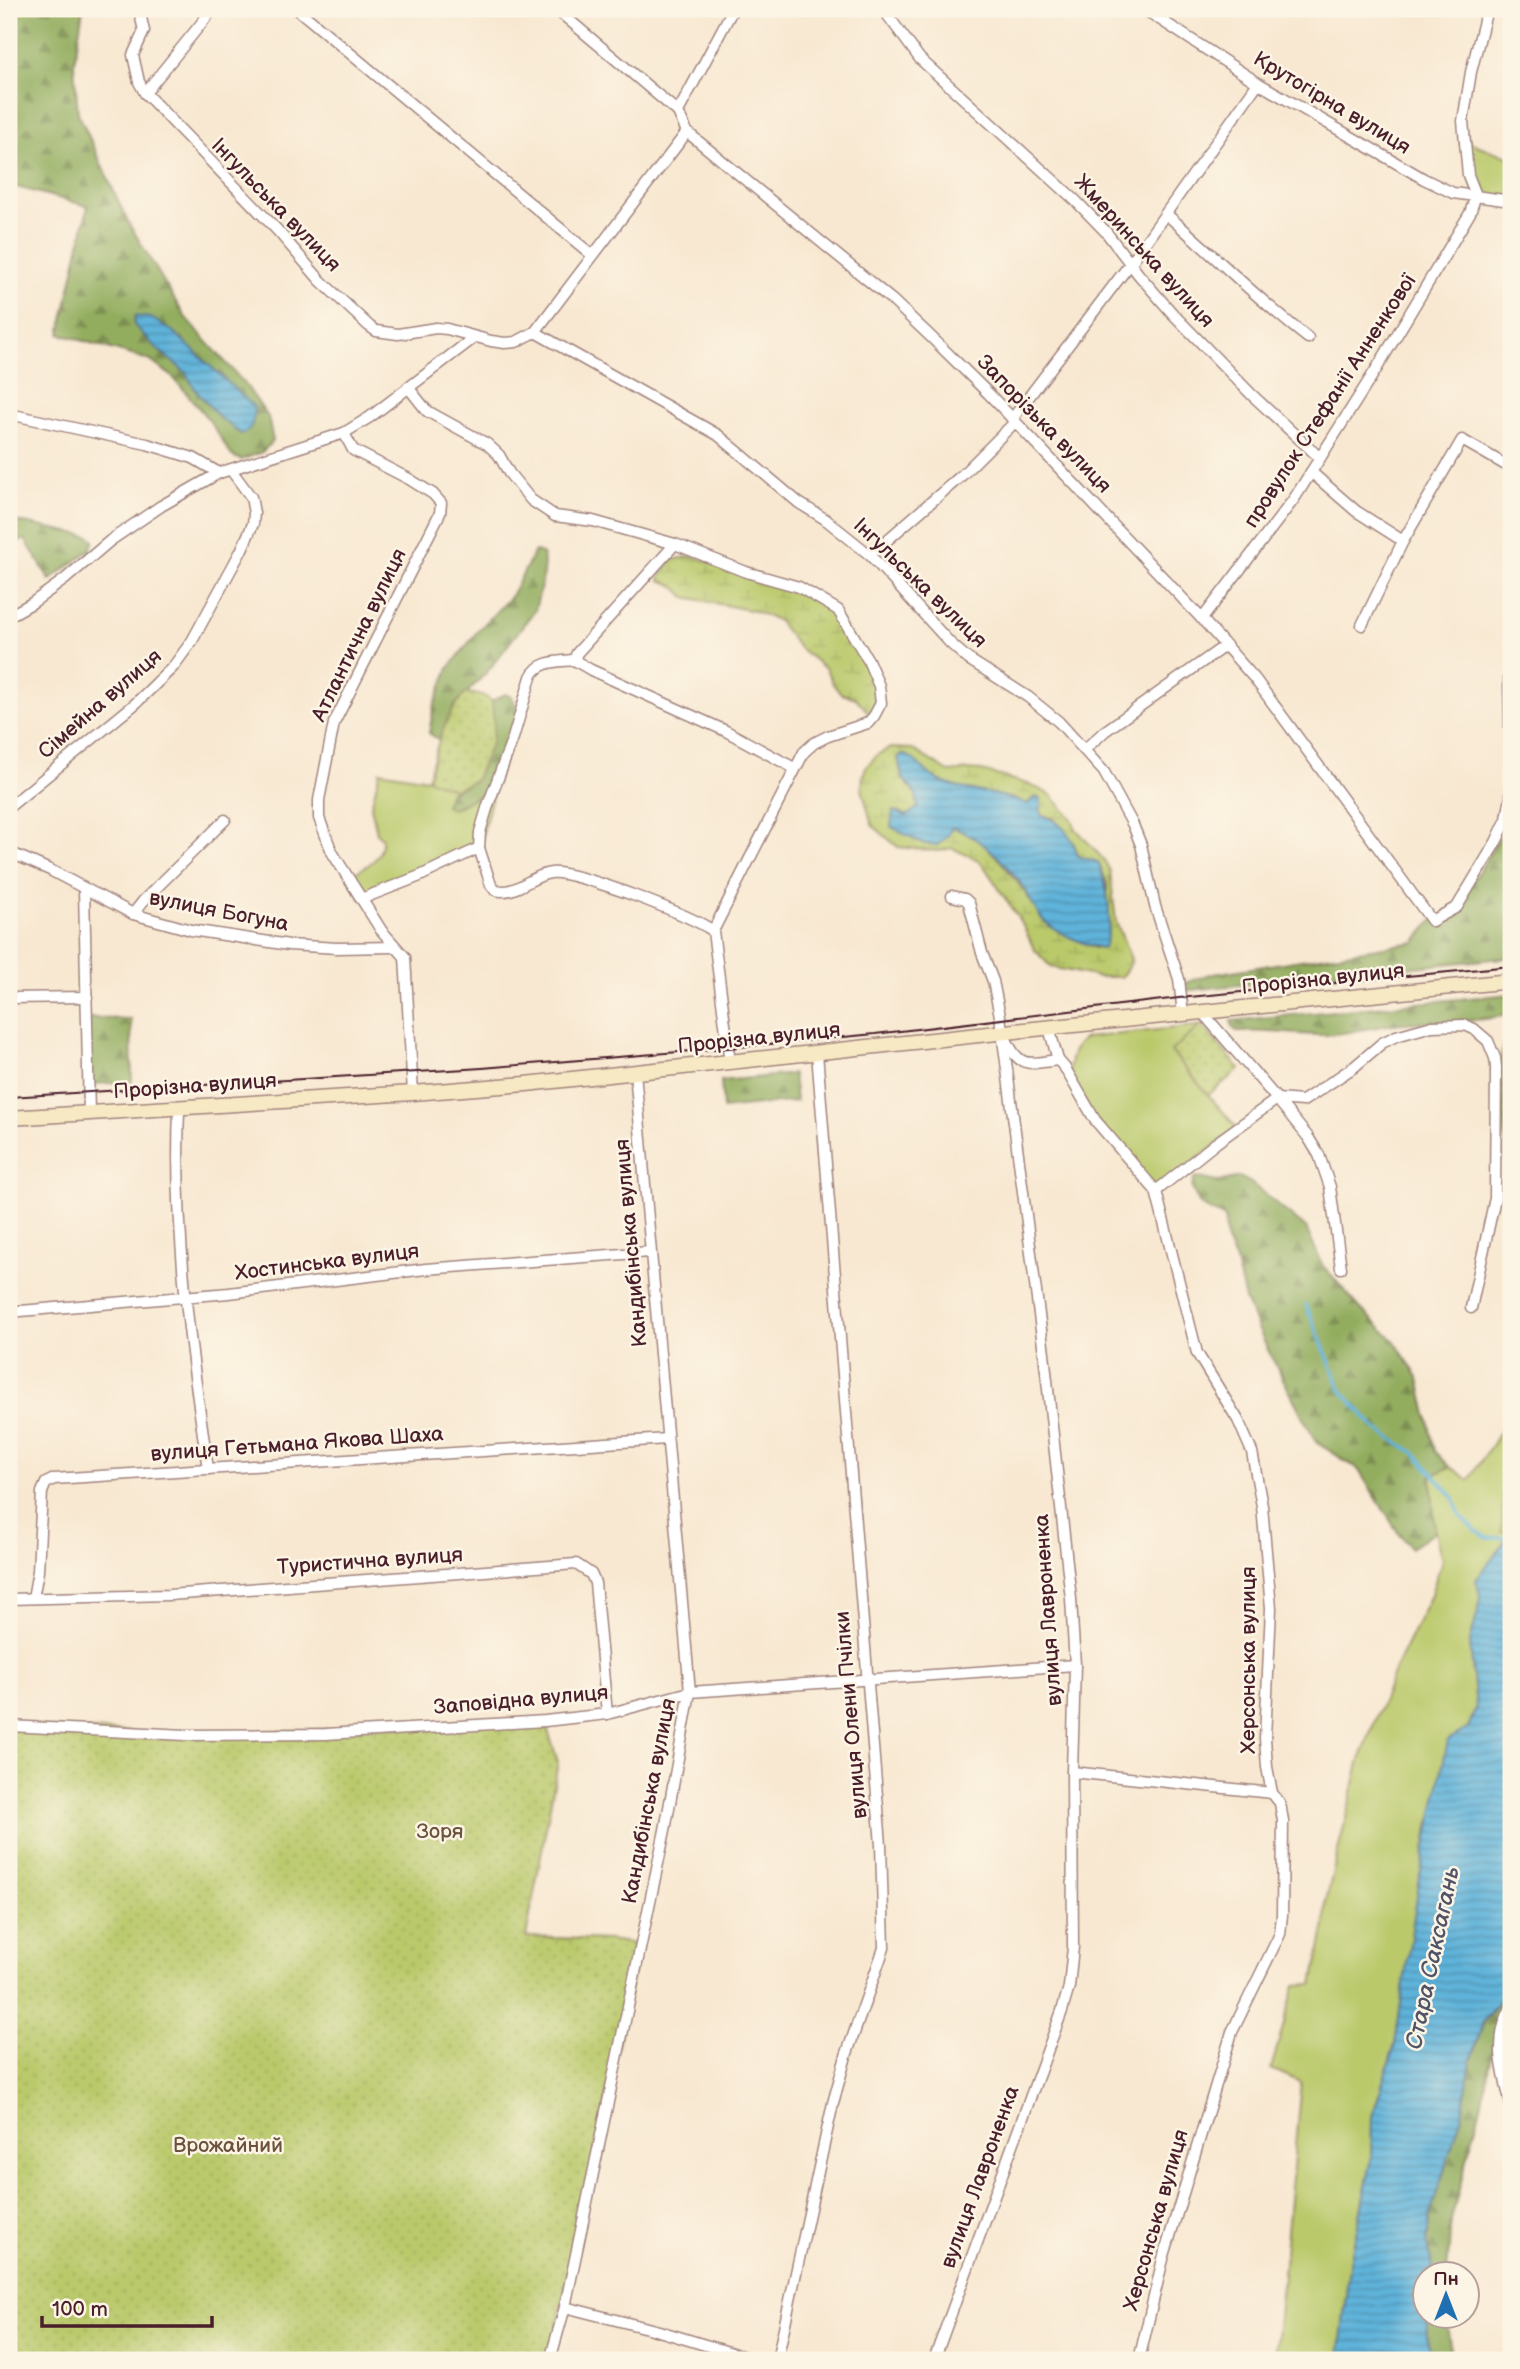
<svg xmlns="http://www.w3.org/2000/svg" width="1520" height="2369" viewBox="0 0 1520 2369" font-family="'Balsamiq Sans',sans-serif">
<style>
.green{fill:#bac96b;stroke:#82744b;stroke-width:2}
.forest{fill:url(#forest-firs);stroke:#6e6645;stroke-width:2}
.wetland{fill:url(#wetland-marsh);stroke:#82744b;stroke-width:2;fill-rule:evenodd}
.garden{fill:url(#garden-dots);stroke:#82744b;stroke-width:2}
.water{fill:url(#water-rules);stroke:#546982;stroke-width:2}
.lines{fill:none;stroke-linecap:round;stroke-linejoin:round}
.stream{stroke:#5eb3da;stroke-width:3.5}
.street-casing{stroke:#a1847e;stroke-width:13}
.secondary-casing{stroke:#a1847e;stroke-width:17}
.street{stroke:#fff;stroke-width:10}
.secondary{stroke:#f7e9c3;stroke-width:14}
.tram{stroke:#4a1f2b;stroke-width:2}
.labels{text-anchor:middle;dominant-baseline:central;stroke-width:5;stroke-linejoin:round;paint-order:stroke}
.street-label{font-size:21px;fill:#4a1f2b;stroke:#fcf5e5}
.park-label{font-size:21px;fill:#6c523e;stroke:#fcf5e5}
.water-label{font-size:23px;font-style:italic;fill:#515368;stroke:#fcf5e5}
</style>
<defs>
<pattern id="forest-firs" width="22" height="20" patternUnits="userSpaceOnUse" patternTransform="scale(1.75)"><rect width="22" height="20" fill="#93ad5f"/><path d="M5 1l3.5 6h-7zM16 11l3.5 6h-7z" fill="#7a8c4f"/></pattern>
<pattern id="wetland-marsh" width="20" height="14" patternUnits="userSpaceOnUse" patternTransform="scale(1.75)"><rect width="20" height="14" fill="#bac96b"/><path d="M1 5h8M5 5V1M11 12h8M15 12V8" fill="none" stroke="#a1ac5d"/></pattern>
<pattern id="garden-dots" width="8" height="8" patternUnits="userSpaceOnUse" patternTransform="scale(1.75)"><rect width="8" height="8" fill="#bac96b"/><path d="M2 2h.1M6 6h.1" fill="none" stroke="#a1ac5d" stroke-width="1.8" stroke-linecap="round"/></pattern>
<pattern id="water-rules" width="6" height="5" patternUnits="userSpaceOnUse" patternTransform="scale(1.75)"><rect width="6" height="5" fill="#5eb3da"/><path d="M0 2.5h6" fill="none" stroke="#5091b1"/></pattern>
</defs>
<rect width="100%" height="100%" fill="#fcf5e5"/>
<filter id="ink" filterUnits="userSpaceOnUse"><feTurbulence type="fractalNoise" baseFrequency=".0143" numOctaves="2"/><feDisplacementMap in="SourceGraphic" scale="14" xChannelSelector="R" yChannelSelector="G"/><feConvolveMatrix kernelMatrix="1 2 1 2 8 2 1 2 1" color-interpolation-filters="sRGB"/></filter>
<filter id="wash" filterUnits="userSpaceOnUse"><feTurbulence type="fractalNoise" baseFrequency=".00686" numOctaves="4" result="noise"/><feDisplacementMap in="SourceGraphic" scale="28" xChannelSelector="R" yChannelSelector="G"/><feGaussianBlur stdDeviation="1.57" result="paint"/><feColorMatrix in="noise" values="0 0 0 0 0 0 0 0 0 0 0 0 0 0 0 0 0 1.4 0 .05"/><feComposite in="paint" operator="in"/></filter>
<g filter="url(#wash)">
<rect width="100%" height="100%" fill="#f8e8d1"/>
<g class="green">
<polygon points="1463,140 1511,158 1511,201 1476,195"/>
<path d="M380,771l48,8 26,10 -6,6 4,14 42,-21 -15,60 -118,51 -13,-23c17,-9 35,-15 34,-37l-5,-6 -6,-27z"/>
<path d="M1202,1025l-31,26 66,77 -81,63 -61,-71 -27,-46c3,-14 4,-28 17,-36z"/>
<polygon points="1511,1394 1511,1467 1504,1475 1503,1532 1509,1533 1481,1599 1470,1642 1476,1708 1429,1825 1395,2044 1372,2117 1371,2163 1349,2267 1339,2360 1275,2360 1301,2082 1271,2069 1295,1985 1313,1984 1325,1925 1326,1901 1359,1763 1394,1671 1430,1597 1442,1560 1435,1532 1430,1476 1450,1467 1469,1480 1501,1430"/>
</g>
<g class="forest">
<polygon points="16,9 83,9 74,64 78,113 128,222 185,317 245,384 268,417 273,441 262,452 241,460 232,456 209,420 173,377 149,360 60,334 88,206 9,185 9,75"/>
<polygon points="9,520 89,536 94,540 90,550 50,580 25,539 9,547"/>
<polygon points="535,551 542,553 544,563 542,582 535,610 487,672 454,706 439,740 429,733 434,706 449,668 478,631 511,596"/>
<path d="M505,694l7,3 8,18 -26,73 -42,21 -7,-4c5,-16 16,-18 30,-24l17,-39v-41z"/>
<polygon points="1511,818 1511,957 1181,991 1180,985 1207,975 1415,942 1432,921 1457,907"/>
<path d="M1511,994v172l-5,-4 -5,-104 10,-44c-36,9 -71,7 -107,9 -27,2 -53,11 -80,12 -29,0 -57,-5 -86,-3l-5,-4 -2,-7z"/>
<polygon points="87,1018 131,1019 132,1082 89,1084"/>
<polygon points="793,1074 796,1101 723,1109 721,1081"/>
<polygon points="1195,1177 1217,1182 1240,1177 1251,1183 1306,1228 1323,1266 1360,1308 1394,1340 1419,1379 1435,1451 1450,1467 1431,1476 1435,1532 1411,1548 1397,1531 1358,1469 1316,1442 1267,1348 1245,1300 1235,1258 1226,1239 1225,1218 1200,1205 1192,1188"/>
<polygon points="1511,1971 1511,1984 1508,1991 1511,2011 1495,2042 1480,2110 1451,2220 1447,2274 1433,2274 1427,2239 1430,2214 1462,2115 1471,2061 1484,2022 1503,1995"/>
<polygon points="1429,2317 1445,2317 1453,2360 1433,2360 1426,2335"/>
</g>
<g class="wetland">
<path d="M692,556c33,12 113,31 137,52 15,14 24,37 35,55 8,15 18,33 8,50l-4,-1 -12,-14 -14,-4 -9,-10 -7,-15 -27,-21 -22,-28 -23,-9 -69,-14 -12,-12 -13,-5v-4l12,-16z"/>
<path d="M890,748l22,1 37,23 19,-2 14,1 49,14 20,10 21,24 4,10 28,31 6,11 6,51 15,37v4l-10,14h-23l-47,-10 -17,-18 -10,-22 -38,-58 -8,-9 -26,-12 -13,3 -41,-4 -26,-22 -10,-36 1,-13 3,-9 12,-13zM898,757l41,25 20,6 57,11 11,5 14,1v10l12,3 21,26 4,13 20,5 9,21 1,53 -13,12c-17,-7 -53,-29 -62,-44 -18,-25 -48,-71 -82,-77 -18,-3 -41,0 -60,0l6,-16 11,5 10,-9 -2,-13 -14,-17z"/>
<polygon points="1511,1467 1511,1526 1509,1532 1502,1532 1504,1475"/>
</g>
<g class="garden">
<path d="M465,693l17,2 10,6 2,24 -2,17 -17,39 -21,8 -26,-10c8,-31 16,-62 37,-86z"/>
<polygon points="1202,1025 1240,1069 1208,1095 1171,1051"/>
<polygon points="545,1721 558,1762 526,1937 610,1940 639,1945 550,2360 9,2360 9,1726 186,1735"/>
</g>
<g class="water">
<path d="M135,316l16,2 23,14 80,75c-1,12 0,24 -13,27l-21,-16 -23,-26 -12,-20 -29,-24 -22,-23z"/>
<path d="M902,754c16,4 24,22 40,28 28,11 58,10 85,22l8,-7 6,2v16c20,5 32,22 37,41l20,6c10,25 16,59 6,86 -16,-1 -47,-15 -59,-26 -9,-8 -14,-22 -20,-32 -17,-26 -43,-52 -73,-63l-4,9 -10,9 -14,-1 -33,-17 2,-16 14,5 11,-9 -2,-13 -14,-17 -4,-20z"/>
<polygon points="1511,1525 1511,1971 1503,1995 1483,2022 1471,2061 1462,2115 1430,2214 1427,2239 1433,2274 1426,2274 1426,2316 1429,2317 1426,2335 1433,2360 1339,2360 1349,2267 1371,2163 1372,2117 1395,2044 1420,1876 1448,1740 1468,1728 1476,1708 1470,1642 1481,1599 1476,1580 1505,1541"/>
</g>
<g class="lines">
<polyline class="stream" points="1306,1305 1341,1390 1377,1430 1415,1453 1454,1498 1460,1516 1474,1529 1487,1538 1511,1538"/>
</g>
</g>
<g filter="url(#ink)">
<g class="lines">
<g class="street-casing">
<g id="street">
<polyline points="139,9 144,31 133,55 139,82 145,93 277,230 320,280 369,326 376,331 398,334 436,328 447,329 491,341 505,343 516,342 535,332 687,132"/>
<polyline points="297,9 592,255"/>
<polyline points="556,9 678,112 687,132 892,300 929,335 989,394 1202,619 1255,679 1432,921 1457,907 1496,842 1507,819 1511,796 1509,677 1511,658"/>
<polyline points="883,9 920,59 1075,200 1106,232 1139,275 1173,314 1252,395 1320,458"/>
<polyline points="1144,9 1258,83 1424,179 1453,193 1511,201"/>
<polyline points="145,93 213,9"/>
<polyline points="678,112 733,9"/>
<path d="M1166,214c48,41 92,86 142,124"/>
<polyline points="535,332 718,435 799,503 825,519 870,555 950,643 968,659 1028,697 1059,722 1104,772 1133,825 1141,845 1155,906 1179,979 1183,1014"/>
<polyline points="408,387 427,411 487,444 499,455 509,473 531,500 555,516 593,521 675,544 746,572 799,587 838,610 868,660 879,686 881,703 874,716 868,723 828,736 814,743 804,752 713,931 730,1063"/>
<polyline points="9,414 147,444 193,458 219,473"/>
<polyline points="1012,419 1130,264 1258,83"/>
<polyline points="344,433 353,450 409,479 433,494 441,503 440,513 334,723 319,800 319,818 332,852 381,930 405,957 413,1093"/>
<polyline points="1311,472 1356,511 1403,541"/>
<polyline points="675,544 577,653 574,660 591,670 726,731 794,768"/>
<polyline points="870,555 961,476 1015,422"/>
<polyline points="9,616 32,603 64,580 111,540 161,506 219,473 344,433 370,417 475,337"/>
<polyline points="1202,619 1294,499 1377,368 1470,213 1476,195 1468,175 1463,121 1471,72 1487,9"/>
<polyline points="1362,625 1403,541 1462,440 1511,468"/>
<path d="M574,660c-16,2 -35,0 -43,17l-18,61 -25,67 -8,27 -1,16 12,37 4,5c21,6 36,-15 56,-17 23,-3 143,43 162,58"/>
<polyline points="1084,750 1105,731 1226,645"/>
<polyline points="9,807 135,704 173,667 192,641 241,551 253,524 254,513 251,497 231,470"/>
<polyline points="9,852 50,870 133,914 191,930 289,945 337,948 394,947"/>
<polyline points="84,889 89,1114"/>
<polyline points="361,899 420,876 479,848"/>
<polyline points="133,914 144,900 225,820"/>
<polyline points="9,998 87,997"/>
<polyline points="1202,1012 1277,1099 1308,1137 1319,1155 1330,1187 1341,1268"/>
<polyline points="1049,1028 1058,1060"/>
<path d="M1007,1041c13,29 24,22 51,19l7,8 30,52 61,71 41,162 41,67 14,32 10,54 9,102 -6,130 2,29 5,26 8,10 3,18 -1,94 -2,19 -48,98 -69,227 -24,101"/>
<path d="M179,1109c-5,122 11,239 29,360"/>
<polyline points="1156,1191 1216,1143 1277,1099 1303,1101 1354,1067 1382,1043 1396,1036 1432,1026 1465,1025 1474,1029 1488,1041 1495,1058 1496,1067 1495,1198 1471,1308"/>
<polyline points="9,1312 229,1293 426,1269 650,1252"/>
<polyline points="33,1598 38,1571 42,1492 46,1483 54,1479 667,1439"/>
<polyline points="9,1599 169,1595 576,1564 591,1574 595,1583 607,1714"/>
<polyline points="9,1726 186,1735 326,1734 545,1721 607,1714 690,1692 1075,1665"/>
<polyline points="1072,1772 1272,1793"/>
<path d="M1511,2008c-18,33 -8,63 0,97"/>
<polyline points="565,2307 659,2331 755,2360"/>
<polyline points="550,2360 565,2307 665,1830 690,1692 635,1072"/>
<polyline points="777,2360 833,2103 846,2056 884,1948 881,1845 817,1053"/>
<polyline points="934,2360 1062,2011 1069,1987 1073,1947 1072,1772 1075,1665 1071,1599 1044,1353 1000,1016 993,981 982,953 969,903 965,899 952,896"/>
</g>
</g>
<g class="secondary-casing">
<polyline id="secondary" points="9,1118 413,1093 526,1084 1034,1029 1511,981"/>
</g>
<use href="#street" class="street"/>
<use href="#secondary" class="secondary"/>
<polyline class="tram" points="9,1097 482,1068 728,1048 875,1034 1179,998 1511,966"/>
</g>
</g>
<g class="labels">
<g class="street-label">
<text transform="translate(1332 103) rotate(31)">Крутогірна вулиця</text>
<text transform="translate(276 205) rotate(46)">Інгульська вулиця</text>
<text transform="translate(1144 251) rotate(48)">Жмеринська вулиця</text>
<text transform="translate(1330 401) rotate(-57)">провулок Стефанії Анненкової</text>
<text transform="translate(1044 424) rotate(46)">Запорізька вулиця</text>
<text transform="translate(920 583) rotate(44)">Інгульська вулиця</text>
<text transform="translate(359 635) rotate(-64)">Атлантична вулиця</text>
<text transform="translate(100 704) rotate(-41)">Сімейна вулиця</text>
<text transform="translate(219 911) rotate(11)">вулиця Богуна</text>
<text transform="translate(1323 979) rotate(-6)">Прорізна вулиця</text>
<text transform="translate(759 1038) rotate(-6)">Прорізна вулиця</text>
<text transform="translate(195 1086) rotate(-4)">Прорізна вулиця</text>
<text transform="translate(631 1243) rotate(-95)">Кандибінська вулиця</text>
<text transform="translate(327 1262) rotate(-7)">Хостинська вулиця</text>
<text transform="translate(297 1444) rotate(-4)">вулиця Гетьмана Якова Шаха</text>
<text transform="translate(370 1561) rotate(-4)">Туристична вулиця</text>
<text transform="translate(1048 1610) rotate(-94)">вулиця Лавроненка</text>
<text transform="translate(1248 1660) rotate(-90)">Херсонська вулиця</text>
<text transform="translate(521 1700) rotate(-5)">Заповідна вулиця</text>
<text transform="translate(851 1715) rotate(-95)">вулиця Олени Пчілки</text>
<text transform="translate(649 1801) rotate(-79)">Кандибінська вулиця</text>
<text transform="translate(980 2177) rotate(-70)">вулиця Лавроненка</text>
<text transform="translate(1156 2220) rotate(-74)">Херсонська вулиця</text>
</g>
<g class="park-label">
<text x="440" y="1831">Зоря</text>
<text x="228" y="2145">Врожайний</text>
</g>
<g class="water-label">
<text transform="translate(1433 1958) rotate(-78)">Стара Саксагань</text>
</g>
</g>
<rect width="1520" height="2369" fill="none" stroke="#fcf5e5" stroke-width="35"/>
<g transform="translate(1446 2295)"><circle r="33" fill="#fcf5e5" stroke="#b59f9b" stroke-width="2"/>
<path d="M0-5L12 26L0 18L-12 26Z" fill="#1f6fb2"/>
<text y="-10" font-size="19" font-weight="bold" text-anchor="middle" fill="#4a1f2b">Пн</text>
</g>
<path d="M42 2316v10h170v-10" fill="none" stroke="#4a1f2b" stroke-width="3.5"/>
<text x="52" y="2316" font-size="21" fill="#4a1f2b" stroke="#fcf5e5" stroke-width="5" paint-order="stroke">100 m</text>
</svg>
